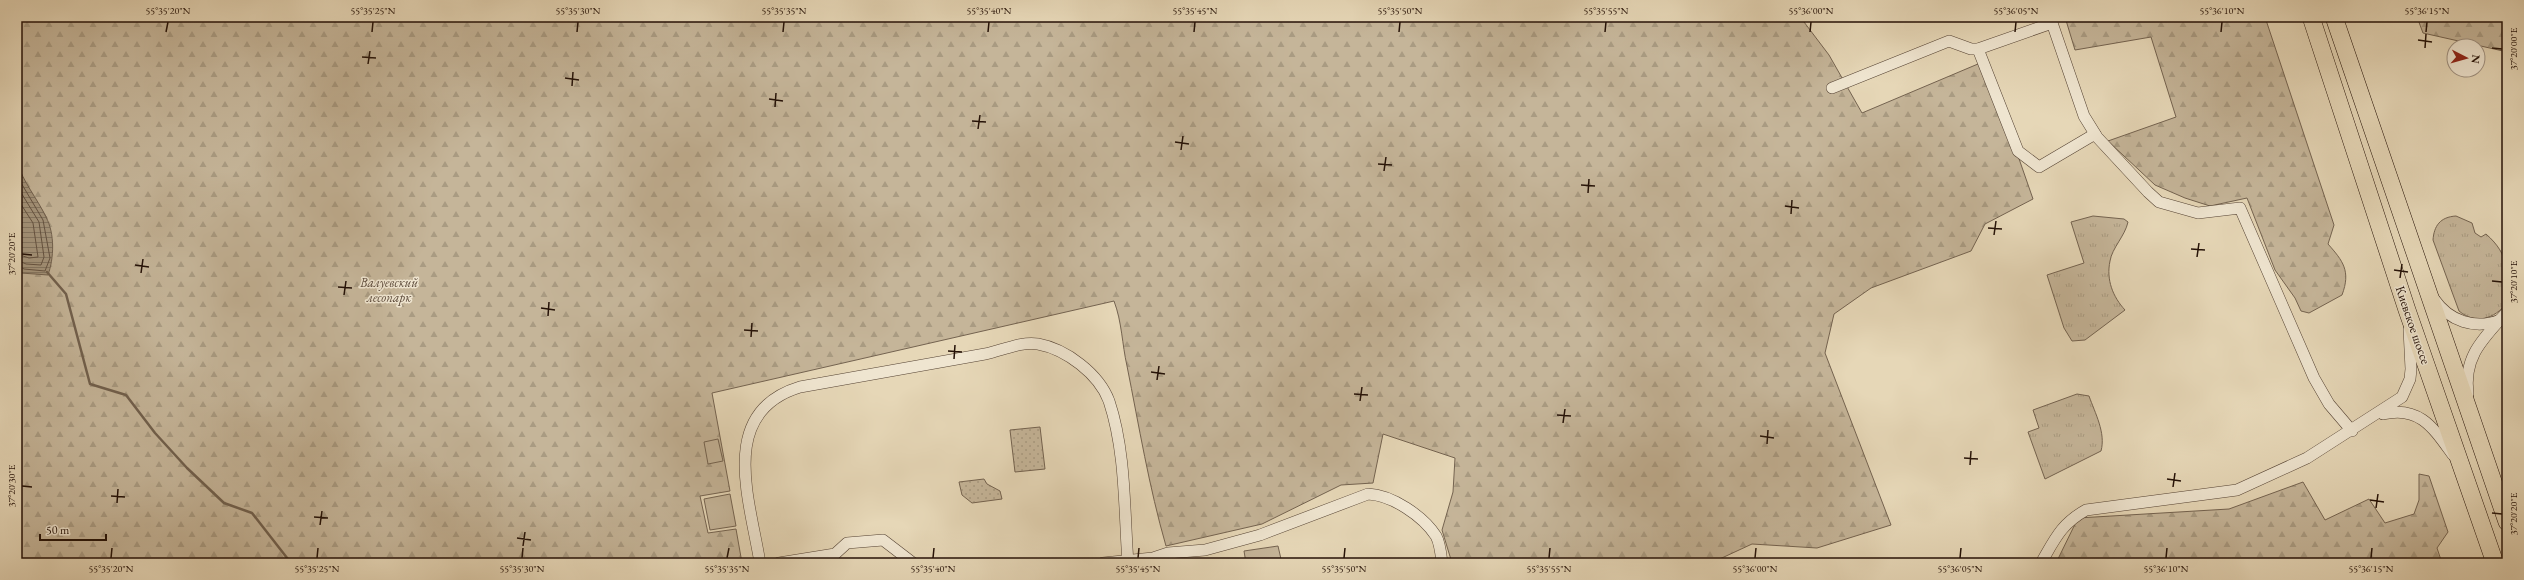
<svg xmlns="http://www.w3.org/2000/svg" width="2524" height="580" viewBox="0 0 2524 580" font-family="'EB Garamond',serif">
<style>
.grass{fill:url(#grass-tufts);stroke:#746350}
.forest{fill:url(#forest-firs);stroke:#746350}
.park{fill:url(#park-dots);stroke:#746350}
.pitch{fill:#c5b599;stroke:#746350}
.water{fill:url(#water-rules);stroke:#71604d}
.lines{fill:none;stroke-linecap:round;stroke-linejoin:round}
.shore{stroke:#645241;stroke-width:1}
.stream{stroke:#71604d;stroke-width:2.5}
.minor-casing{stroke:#544233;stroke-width:12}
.highway-casing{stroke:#241107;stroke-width:18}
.minor{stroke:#efe5d0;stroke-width:11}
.highway{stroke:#e6d7b7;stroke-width:17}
.ticks{fill:none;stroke:#241107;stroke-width:1.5}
.labels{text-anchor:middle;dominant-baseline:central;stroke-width:3;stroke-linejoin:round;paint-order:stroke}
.park-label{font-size:13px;font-style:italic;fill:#5c4a3a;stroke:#efe5d0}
.street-label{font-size:13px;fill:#241107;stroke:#efe5d0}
.neatline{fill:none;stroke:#241107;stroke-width:1.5}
.ticks-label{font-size:10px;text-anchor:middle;fill:#241107}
</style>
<defs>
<pattern id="grass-tufts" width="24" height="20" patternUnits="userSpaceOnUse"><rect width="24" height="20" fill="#c5b599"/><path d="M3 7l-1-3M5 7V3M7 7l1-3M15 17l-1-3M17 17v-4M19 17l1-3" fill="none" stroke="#a99b82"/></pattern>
<pattern id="forest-firs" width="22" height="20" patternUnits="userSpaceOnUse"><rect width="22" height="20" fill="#c5b599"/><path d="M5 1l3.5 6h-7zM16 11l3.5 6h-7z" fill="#a99b82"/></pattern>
<pattern id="park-dots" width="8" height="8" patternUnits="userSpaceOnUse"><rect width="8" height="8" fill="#c5b599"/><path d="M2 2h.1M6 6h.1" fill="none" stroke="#a99b82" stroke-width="1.8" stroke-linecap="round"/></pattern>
<pattern id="water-rules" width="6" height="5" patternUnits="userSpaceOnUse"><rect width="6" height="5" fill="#a4947b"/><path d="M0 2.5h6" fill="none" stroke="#857763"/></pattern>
</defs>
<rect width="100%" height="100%" fill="#e6d7b7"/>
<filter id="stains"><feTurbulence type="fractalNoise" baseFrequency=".005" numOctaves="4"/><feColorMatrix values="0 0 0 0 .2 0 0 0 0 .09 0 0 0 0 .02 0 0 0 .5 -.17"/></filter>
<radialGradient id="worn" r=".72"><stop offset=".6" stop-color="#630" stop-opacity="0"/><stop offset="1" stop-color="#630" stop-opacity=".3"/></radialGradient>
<g class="grass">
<path d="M2093,216l31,3 4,3c-3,14 -16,26 -18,39 -4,19 3,36 15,49l-40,30 -13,1 -8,-13 -17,-53 37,-12 -13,-41z"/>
<path d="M2456,216l16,7 3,10 6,4 5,-3c25,22 21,39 21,69 -13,16 -31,22 -48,8l-26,-71c1,-14 7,-23 23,-24z"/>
<path d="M2077,394l12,2c6,17 17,37 12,55l-56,28 -17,-47 11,-4 -6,-18z"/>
</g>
<g class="forest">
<path d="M17,17h1787v5l25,33 33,58 123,-52 48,138 -48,25 -14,27 -100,37 -37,26 -9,39 66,172 -74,23 -65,-4 -41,19h-259l-10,-33 11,-38 2,-34 -72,-24 -10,49 -32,2 -79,39 -96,22c-17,-59 -27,-120 -39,-180 -5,-22 -5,-44 -13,-65l-402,92 18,98 -30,5 8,37 28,-4 6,34h-725v-296l4,6 26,-55 -26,-42 -4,-14z"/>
<path d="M2065,17h200l69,208 -6,19c15,17 23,27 14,51l-33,18 -8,-2 -6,-13 -20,-28 -28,-72 -37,8 -25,-8 -30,-13 -47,-44 68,-24 -25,-80 -76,13z"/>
<polygon points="2417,17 2507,17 2507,45 2503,51 2423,33"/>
<polygon points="2419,474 2429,476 2448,532 2437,548 2442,563 2056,563 2078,518 2229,509 2303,482 2325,520 2369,499 2385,523 2414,514 2419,500"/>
</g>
<g class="park">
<polygon points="1040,427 1045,469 1015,472 1010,430"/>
<polygon points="984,479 987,484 1000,491 1002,499 972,503 962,495 959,482"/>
</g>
<g class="pitch">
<polygon points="718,439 723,461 708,464 704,442"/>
<polygon points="730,494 736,526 710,530 704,499"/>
<polygon points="1278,546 1281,559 1246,563 1244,551"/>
</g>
<path class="water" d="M17,162c6,20 20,36 29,55 9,17 8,41 2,58l-27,-2 -4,-6z"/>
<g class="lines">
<g class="shore">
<polyline points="17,176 43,220 50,258 45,271 24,269 17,265"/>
<polyline points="17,186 39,222 44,257 41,265 26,264 17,260"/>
<polyline points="17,198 33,223 38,257 29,258 17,254"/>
</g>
<polyline class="stream" points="47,272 66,294 90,384 126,395 155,433 187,468 224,503 252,513 291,563"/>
<g class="minor-casing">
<g id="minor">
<polyline points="2050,17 2084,116 2097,137 2148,192 2159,202 2198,213 2240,208 2314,378 2329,404 2352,431"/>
<polyline points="1978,49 2018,151 2039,167 2095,134"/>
<polyline points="1832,88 1949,41 1971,49 1978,49 2052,23"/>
<path d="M2434,299c15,22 41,31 66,21"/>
<path d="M2468,394c-5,-38 16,-56 39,-82"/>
<path d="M2383,414c37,-9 51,15 70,41"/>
<path d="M760,563c-10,-63 -43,-151 40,-176 62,-11 123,-22 185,-33 16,-3 36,-13 53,-10 28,5 61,30 71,57 17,51 15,109 19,162"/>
<polyline points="779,563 835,554 847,543 883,540 913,563"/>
<path d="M1103,563l50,-5 15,-5 37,-3 55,-15 108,-41c24,1 55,22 68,42 4,7 5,18 6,27"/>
<path d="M2041,563c14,-24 20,-39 45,-53l151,-20 70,-32 95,-61 8,-18 1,-10 -2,-40"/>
</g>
</g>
<g class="highway-casing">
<g id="highway">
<polyline points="2311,17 2407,310 2495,563"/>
<polyline points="2334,17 2507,522"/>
</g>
</g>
<use href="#minor" class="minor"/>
<use href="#highway" class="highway"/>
</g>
<path class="ticks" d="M166,32l2,-10M372,32l1,-10M577,32l1,-10M783,32l1,-10M988,32l1,-10M1194,32l1,-10M1399,32l1,-10M1605,32l1,-10M1810,32l1,-10M2015,32l1,-10M2221,32l1,-10M2426,32l1,-10M2418,40l14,2M2425,48l1,-14M2492,48l10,1M362,57l14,1M368,64l2,-13M565,78l14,2M572,86l1,-14M769,99l14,2M775,107l1,-14M972,121l14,1M978,129l2,-14M1175,142l14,2M1181,150l2,-14M1378,164l14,1M1384,171l2,-14M1581,185l14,1M1588,193l1,-14M1785,206l14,2M1791,214l1,-14M1988,228l14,1M1994,235l2,-14M2191,249l14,1M22,254l10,1M2197,257l2,-14M135,265l14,2M2394,270l14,2M141,273l2,-14M2400,278l2,-14M2492,281l10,1M338,287l14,1M344,295l2,-14M541,308l14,2M548,316l1,-14M744,330l14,1M751,337l1,-14M948,351l14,1M954,359l1,-14M1151,372l14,2M1157,380l2,-14M1354,394l14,1M1360,401l2,-14M1557,415l14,1M1563,423l2,-14M1760,436l14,2M1767,444l1,-14M1964,458l14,1M1970,465l1,-14M2167,479l14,2M22,486l10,1M2173,487l2,-14M111,496l14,1M2370,500l14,2M117,503l1,-14M2376,508l2,-14M2492,513l10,1M314,517l14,1M320,525l2,-14M517,538l14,2M523,546l2,-14M111,558l1,-10M317,558l1,-10M522,558l1,-10M727,558l2,-10M933,558l1,-10M1138,558l1,-10M1344,558l1,-10M1549,558l1,-10M1755,558l1,-10M1960,558l1,-10M2166,558l1,-10M2371,558l1,-10"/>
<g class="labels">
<g class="park-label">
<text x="389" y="282">Валуевский<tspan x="389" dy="15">лесопарк</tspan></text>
</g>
<g class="street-label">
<text transform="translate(2413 325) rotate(71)">Киевское шоссе</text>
</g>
</g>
<rect width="2524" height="580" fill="none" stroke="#e6d7b7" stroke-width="44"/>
<g transform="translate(2466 58) rotate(96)"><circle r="19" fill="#efe5d0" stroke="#9e9080"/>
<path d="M0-3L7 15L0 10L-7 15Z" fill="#8f2418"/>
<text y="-6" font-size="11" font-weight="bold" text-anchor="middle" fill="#241107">N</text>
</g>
<path d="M40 534v6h66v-6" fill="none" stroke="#241107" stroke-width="2"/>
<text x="46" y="534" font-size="12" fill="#241107" stroke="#efe5d0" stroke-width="3" paint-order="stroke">50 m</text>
<rect x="22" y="22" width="2480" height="536" class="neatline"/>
<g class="ticks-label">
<text x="168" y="14">55°35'20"N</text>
<text x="373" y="14">55°35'25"N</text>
<text x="578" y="14">55°35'30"N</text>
<text x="784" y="14">55°35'35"N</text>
<text x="989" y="14">55°35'40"N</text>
<text x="1195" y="14">55°35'45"N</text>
<text x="1400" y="14">55°35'50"N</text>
<text x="1606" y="14">55°35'55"N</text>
<text x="1811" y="14">55°36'00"N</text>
<text x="2016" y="14">55°36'05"N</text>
<text x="2222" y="14">55°36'10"N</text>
<text x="2427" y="14">55°36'15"N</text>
<text transform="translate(2513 49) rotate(-90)" y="4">37°20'00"E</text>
<text transform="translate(11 254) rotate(-90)" y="4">37°20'20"E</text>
<text transform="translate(2513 282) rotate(-90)" y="4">37°20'10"E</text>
<text transform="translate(11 486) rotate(-90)" y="4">37°20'30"E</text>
<text transform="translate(2513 514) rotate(-90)" y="4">37°20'20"E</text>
<text x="111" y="572">55°35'20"N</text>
<text x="317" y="572">55°35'25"N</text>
<text x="522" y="572">55°35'30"N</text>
<text x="727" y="572">55°35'35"N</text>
<text x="933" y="572">55°35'40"N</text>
<text x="1138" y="572">55°35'45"N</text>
<text x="1344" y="572">55°35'50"N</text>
<text x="1549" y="572">55°35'55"N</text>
<text x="1755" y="572">55°36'00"N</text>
<text x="1960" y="572">55°36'05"N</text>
<text x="2166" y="572">55°36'10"N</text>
<text x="2371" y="572">55°36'15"N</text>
</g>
<rect width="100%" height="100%" filter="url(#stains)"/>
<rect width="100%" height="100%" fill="url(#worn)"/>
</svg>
